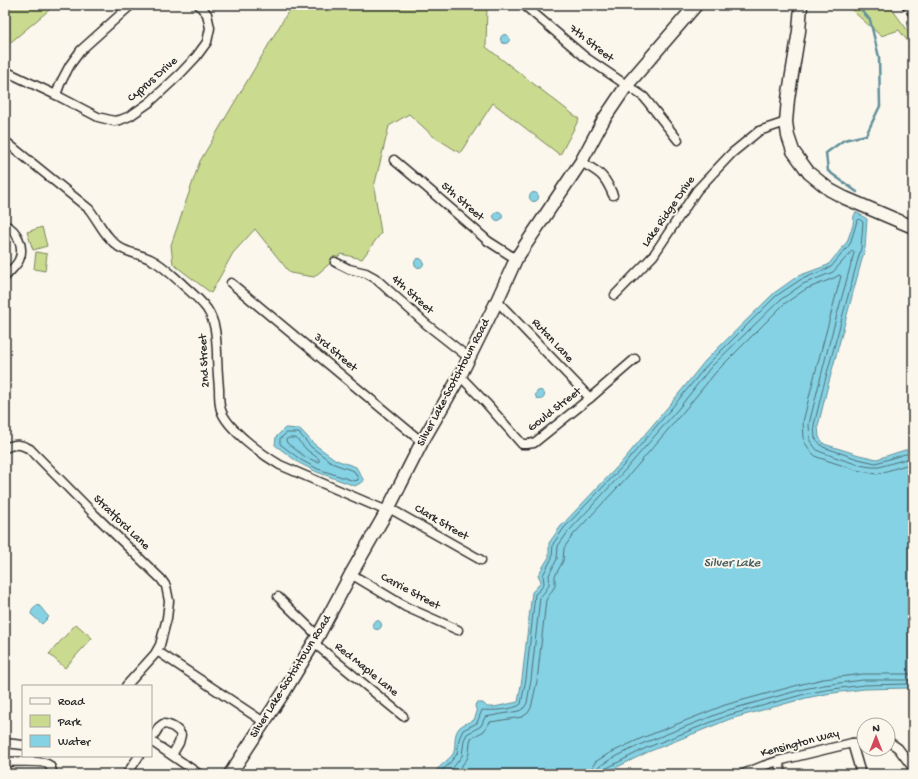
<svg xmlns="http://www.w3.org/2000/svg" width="918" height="779" viewBox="0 0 918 779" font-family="'Gochi Hand',sans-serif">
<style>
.green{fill:#cadb8f;stroke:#7a835d}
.water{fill:#85d2e4;stroke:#618f9a}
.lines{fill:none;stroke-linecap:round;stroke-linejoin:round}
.shore{stroke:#4f6e75;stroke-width:1}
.stream{stroke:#618f9a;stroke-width:2.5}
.street-casing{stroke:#2b2b2b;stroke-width:11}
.secondary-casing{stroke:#2b2b2b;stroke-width:15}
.street{stroke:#fbf7ec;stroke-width:8}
.secondary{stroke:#fbf7ec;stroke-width:12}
.rail{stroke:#2b2b2b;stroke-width:2.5;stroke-dasharray:6 3;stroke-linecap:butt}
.labels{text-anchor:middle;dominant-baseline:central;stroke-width:4;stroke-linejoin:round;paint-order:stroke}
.street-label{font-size:12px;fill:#2b2b2b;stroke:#fbf7ec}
.water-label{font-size:13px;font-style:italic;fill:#465d62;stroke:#fbf7ec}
</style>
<rect width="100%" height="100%" fill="#fbf7ec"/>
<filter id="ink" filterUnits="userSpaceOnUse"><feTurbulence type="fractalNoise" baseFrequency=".025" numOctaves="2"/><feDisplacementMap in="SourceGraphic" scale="8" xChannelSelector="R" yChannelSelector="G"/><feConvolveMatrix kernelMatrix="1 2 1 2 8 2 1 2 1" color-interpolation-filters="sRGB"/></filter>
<g filter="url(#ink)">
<g class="green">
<polygon points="5,5 55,5 5,47"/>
<polygon points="292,5 487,5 486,47 579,119 560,155 493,103 460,153 433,136 409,114 389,126 374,187 381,233 362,259 341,254 314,277 290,273 255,229 233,253 211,293 173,264 171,245 200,161"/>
<polygon points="846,5 889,5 913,38 913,48 899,30 881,36"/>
<polygon points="42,227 47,246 33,250 27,232"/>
<polygon points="36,252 47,254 45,271 34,269"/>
<polygon points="76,624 92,638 65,668 49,654"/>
</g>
<g class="water">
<circle cx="505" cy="39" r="4.5"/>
<circle cx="534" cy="197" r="4.5"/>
<circle cx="498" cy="216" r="4.5"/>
<path d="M856,212l11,7 -2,29 -38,141 -9,37 1,11 5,7 35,11 18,4 28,-9h8v239l-5,-1 -44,1 -38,5 -20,4 -76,21 -82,33 -45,22h-169c2,-6 14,-13 19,-20 4,-7 -1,-19 7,-27 3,-3 10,-5 14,-7l3,-8 -2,-6 1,-3h7l4,4h7l24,-5 4,-23 10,-87 5,-5 4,-6 -3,-6 11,-18v-14l12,-17 59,-62 52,-62 33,-41 69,-68 24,-17 30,-11 19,-23 6,-17 1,-9z"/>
<circle cx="419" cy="263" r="4.5"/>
<circle cx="540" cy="395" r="4.5"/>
<polygon points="285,428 300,429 314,444 336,460 356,467 364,481 355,486 317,472 299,463 275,445 276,437"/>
<path d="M38,605c5,3 6,8 11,12l-7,7 -11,-10c0,-4 4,-7 7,-9z"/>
<circle cx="377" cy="625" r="4.5"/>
</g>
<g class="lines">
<g class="shore">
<polygon points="287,433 299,433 311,447 334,464 354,471 358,478 358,480 354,481 318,469 301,460 280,444 280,439"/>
<polygon points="289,438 296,438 307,450 319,459 319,462 317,462 304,456 287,443 286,440"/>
<path d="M438,774l10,-9 9,-11 2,-15 4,-9 14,-7 5,-13c8,1 33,0 39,-6l5,-25 9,-85 5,-4 4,-7 -1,-8 9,-17 1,-14 11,-16 59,-62 52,-62 33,-40 68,-68 24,-16 31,-13 19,-23 7,-23 2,-2 3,2 1,1 -2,26 -38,140 -9,37 1,13 8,9 35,12 18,4 29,-9h8"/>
<path d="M445,774l7,-5 10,-13 2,-16 3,-6 14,-8 4,-9 34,-6 5,-3 3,-5 4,-23 9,-83c6,-6 11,-12 9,-22l8,-16 1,-13 10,-14 58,-63 53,-61 32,-41 69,-67 23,-16 30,-12 19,-21h2v2l-25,91 -20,80 1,17 7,9 4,2c15,5 43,17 58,15l27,-8h7"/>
<polyline points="455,774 467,759 469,753 470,742 471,738 484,731 490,722 522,717 528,713 531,708 537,681 546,600 555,586 555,576 563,561 564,548 573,535 631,473 684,411 716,372 784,304 806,289 834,278 839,275 841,276 812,385 803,422 804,438 805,443 812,453 817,457 856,470 877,474 906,465 913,465"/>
<polyline points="591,774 592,768 595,762 608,754 642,738 725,705 802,684 823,679 863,674 913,674"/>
<polyline points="597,774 598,770 600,766 611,759 644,743 728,710 804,689 824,685 863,680 913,680"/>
<polyline points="602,774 603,771 605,769 646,748 729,715 805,694 825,690 864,685 908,684 913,685"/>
</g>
<polyline class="stream" points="857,192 828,171 826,153 844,140 866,135 880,106 879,57 870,20 857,5"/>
<g class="street-casing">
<g id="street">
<polyline points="524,5 585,57 644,97 678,140"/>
<polyline points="5,71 24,80 56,95 98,117 114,121 120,120 130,116 150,102 180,74 196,57 207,42 210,28 207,14 199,5"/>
<polyline points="56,95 60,84 70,65 81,50 131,5"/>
<path d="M5,141l84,68c10,13 16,28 30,38 9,6 21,7 31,12 11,5 20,14 29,22 9,9 20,17 28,28 9,14 9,27 10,43 0,13 1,25 2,37 0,7 0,15 2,21 6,19 42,45 59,55l107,46"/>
<polyline points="394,160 426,187 488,241 516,259"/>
<path d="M581,162c19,11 23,12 32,33"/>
<path d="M5,225c12,5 20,22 14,35 -2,5 -10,12 -14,17"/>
<polyline points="335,262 349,269 366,273 375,278 426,324 468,357"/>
<polyline points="231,283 422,442"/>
<polyline points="615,295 653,256 697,190 732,153 759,131 786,122"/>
<polyline points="497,301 590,398"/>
<polyline points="460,376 486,403 522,444 527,444 534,443 590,398 635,359"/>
<path d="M5,448c11,-5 15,-4 25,1l65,66 66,64 5,7 3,15 -2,17 -7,27 -5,9 -29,32"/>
<polyline points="389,508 481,560"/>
<polyline points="351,574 406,607 458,630"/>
<polyline points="278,597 318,636"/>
<polyline points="314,643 403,716"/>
<polyline points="157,651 264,722"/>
<path d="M151,740l8,-13 4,-3c7,0 15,5 18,11l-2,8 -7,12"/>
<polyline points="151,741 199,774"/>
<polyline points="888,741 898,748 913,768"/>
<polyline points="5,743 23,745"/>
<polyline points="852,743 861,774"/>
<polyline points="778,761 782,774"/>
<path d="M5,762c8,0 39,-2 44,3 3,3 3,6 3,9"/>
<polyline points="127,774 139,756"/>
<polyline points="743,774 763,766 778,761 852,743 864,742"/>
</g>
</g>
<g class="secondary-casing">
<g id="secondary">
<polyline points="801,5 799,31 788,99 786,122 788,136 793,151 798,158 809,173 830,190 845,198 913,227"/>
<polyline points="230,774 284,692 318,636 351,574 387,511 422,442 460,376 497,301 516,259 581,162 604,119 627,85 696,5"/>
</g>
</g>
<use href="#street" class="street"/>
<use href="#secondary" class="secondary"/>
<polyline class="rail" points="901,5 913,20"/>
</g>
</g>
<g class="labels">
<g class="street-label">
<text transform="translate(591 44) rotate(38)">7th Street</text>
<text transform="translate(153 80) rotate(-41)">Cyprus Drive</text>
<text transform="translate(462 202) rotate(41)">5th Street</text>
<text transform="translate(669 212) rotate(-55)">Lake Ridge Drive</text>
<text transform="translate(412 295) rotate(42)">4th Street</text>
<text transform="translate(552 341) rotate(47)">Rutan Lane</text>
<text transform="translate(335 353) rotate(40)">3rd Street</text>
<text transform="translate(205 361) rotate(-93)">2nd Street</text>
<text transform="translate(454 383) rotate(-62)">Silver Lake-Scotchtown Road</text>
<text transform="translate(555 410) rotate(-38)">Gould Street</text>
<text transform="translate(121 523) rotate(44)">Stratford Lane</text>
<text transform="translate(441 523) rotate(30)">Clark Street</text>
<text transform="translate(410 592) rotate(28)">Carrie Street</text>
<text transform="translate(366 670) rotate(39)">Red Maple Lane</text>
<text transform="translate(291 677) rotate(-58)">Silver Lake-Scotchtown Road</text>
<text transform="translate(800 744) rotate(-15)">Kensington Way</text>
</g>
<g class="water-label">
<text x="732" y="563">Silver Lake</text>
</g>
</g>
<rect width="918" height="779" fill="none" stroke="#fbf7ec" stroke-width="20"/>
<rect x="10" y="10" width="898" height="759" fill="none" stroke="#2b2b2b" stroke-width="1.5" filter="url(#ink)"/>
<rect x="22" y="685" width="130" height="72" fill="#fbf7ec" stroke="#a8a59f"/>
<rect x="30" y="698" width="20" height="6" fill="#fbf7ec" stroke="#a8a59f"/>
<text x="58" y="705" font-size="12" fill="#2b2b2b">Road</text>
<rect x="30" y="715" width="20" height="12" fill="#cadb8f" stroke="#a8a59f"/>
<text x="58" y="725" font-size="12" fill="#2b2b2b">Park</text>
<rect x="30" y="735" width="20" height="12" fill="#85d2e4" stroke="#a8a59f"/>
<text x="58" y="745" font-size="12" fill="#2b2b2b">Water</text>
<g transform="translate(876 737)"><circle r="19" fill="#fbf7ec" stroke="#a8a59f"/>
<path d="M0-3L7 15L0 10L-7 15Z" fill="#d1495b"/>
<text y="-6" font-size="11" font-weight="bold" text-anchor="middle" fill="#2b2b2b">N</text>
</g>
</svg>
